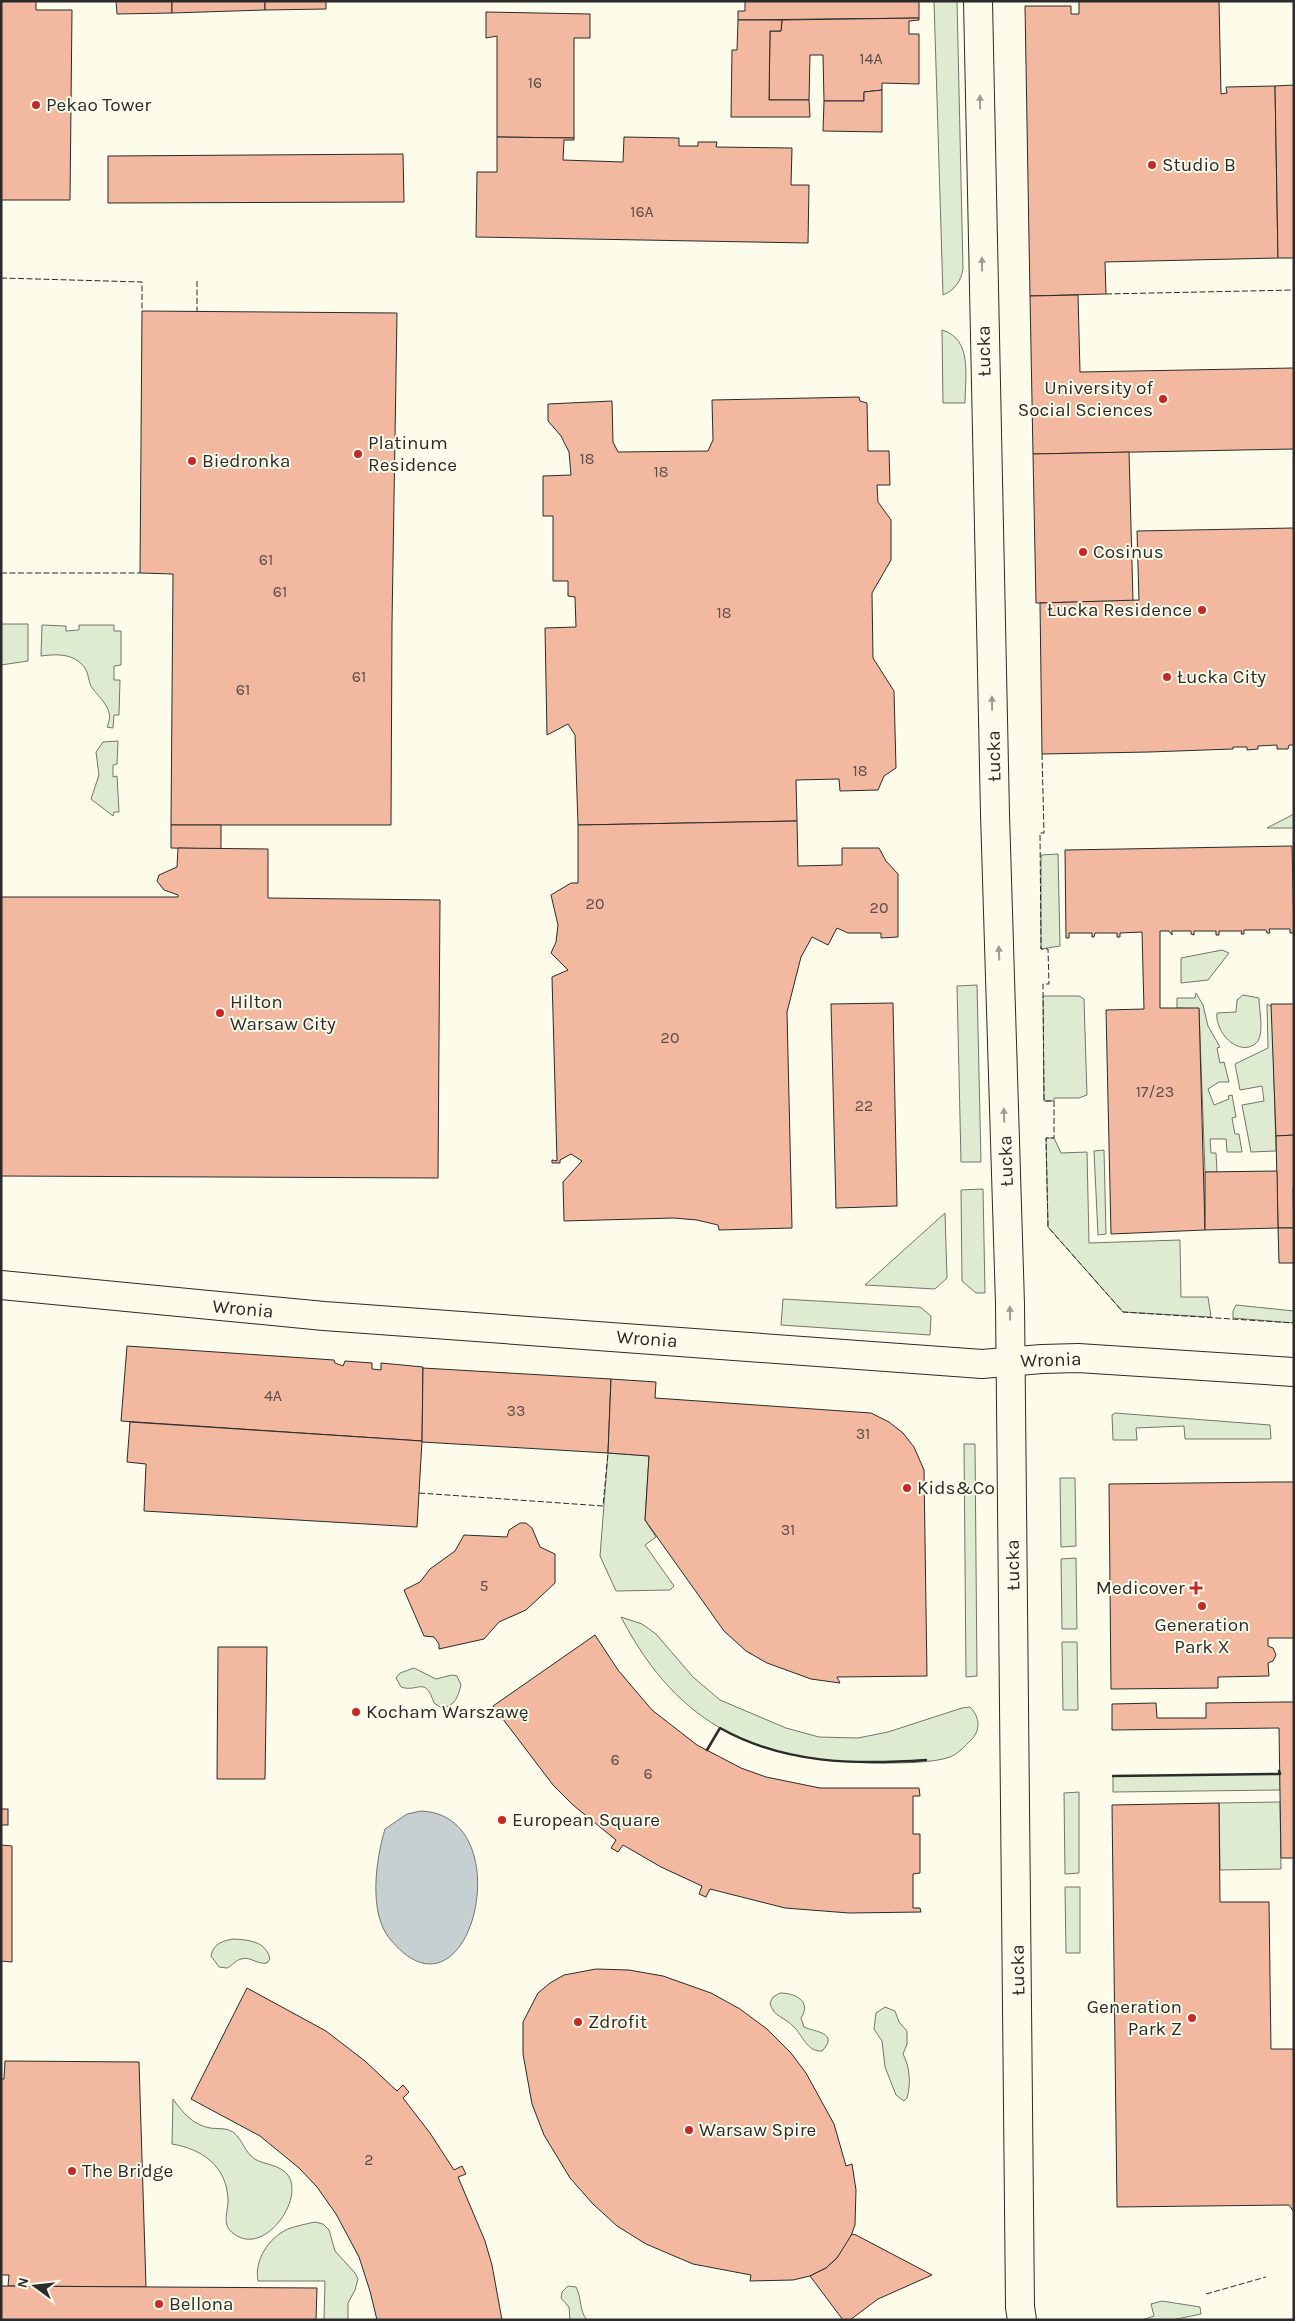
<svg xmlns="http://www.w3.org/2000/svg" width="1295" height="2321" viewBox="0 0 1295 2321" font-family="Karla,sans-serif">
<style>
.green{fill:#deebd1;stroke:#74746e}
.water{fill:#c7d0d0;stroke:#74746e}
.building{fill:#f2b8a0;stroke:#2b2b2b}
.lines{fill:none;stroke-linecap:round;stroke-linejoin:round}
.street-casing{stroke:#2b2b2b;stroke-width:30}
.street{stroke:#fdfbea;stroke-width:28}
.fence{stroke:#2b2b2b;stroke-width:1;stroke-dasharray:6 2.5;stroke-linecap:butt}
.wall{stroke:#2b2b2b;stroke-width:2.5}
.oneway{fill:#9e9d94}
.poi-dot{fill:#c62828;stroke:#fdfbea;stroke-width:2}
.labels{text-anchor:middle;dominant-baseline:central;stroke-width:4;stroke-linejoin:round;paint-order:stroke}
.number-label{font-size:16px;fill:#5d4e48}
.poi-label{font-size:19px;fill:#2b2b2b;stroke:#fdfbea;text-anchor:start}
.street-label{font-size:19px;fill:#2b2b2b;stroke:#fdfbea}
</style>
<rect width="100%" height="100%" fill="#fdfbea"/>
<g class="green">
<path d="M934,1h23l6,268c-2,12 -8,21 -20,26z"/>
<path d="M942,330c31,9 23,47 23,73h-22z"/>
<polygon points="1,624 28,624 28,661 1,665"/>
<path d="M42,625l24,1v5l13,-1v-5h35v6h7v34l-7,1v14h6l-1,35h-5l-1,13 -6,-1c8,-17 -5,-26 -14,-38 -5,-6 -4,-15 -8,-21 -11,-15 -28,-14 -44,-12z"/>
<polygon points="118,741 117,764 113,765 113,777 117,776 119,812 114,812 113,816 91,799 99,775 96,752 103,742"/>
<polygon points="1294,814 1294,828 1267,828"/>
<polygon points="1058,854 1060,946 1041,949 1041,855"/>
<polygon points="1222,950 1229,953 1208,980 1181,983 1181,958"/>
<polygon points="977,985 981,1162 961,1162 957,986"/>
<polygon points="1196,993 1203,1005 1208,1026 1220,1047 1217,1048 1220,1063 1224,1062 1229,1082 1219,1082 1208,1089 1214,1105 1229,1099 1228,1096 1232,1095 1236,1117 1232,1118 1235,1134 1239,1134 1242,1152 1227,1152 1226,1139 1210,1139 1211,1153 1216,1153 1217,1172 1205,1172 1199,1009 1177,1008 1177,998 1195,998"/>
<path d="M1243,995l16,3c0,12 5,32 -1,43 -2,3 -6,5 -9,6 -17,4 -34,-18 -32,-34l19,-1 1,-12z"/>
<polygon points="1043,996 1079,996 1084,999 1087,1095 1079,1098 1054,1098 1054,1101 1044,1101"/>
<polygon points="1267,1004 1272,1007 1276,1151 1251,1152 1242,1105 1264,1101 1262,1086 1240,1090 1235,1064 1268,1048"/>
<polygon points="1046,1138 1054,1138 1061,1153 1087,1152 1089,1243 1180,1240 1181,1297 1208,1297 1211,1317 1123,1312 1048,1227"/>
<polygon points="1104,1150 1106,1234 1098,1235 1094,1151"/>
<polygon points="983,1189 985,1293 976,1293 962,1281 961,1190"/>
<polygon points="945,1213 947,1278 935,1289 865,1285"/>
<polygon points="783,1299 920,1307 931,1316 930,1335 781,1325"/>
<polygon points="1236,1305 1294,1311 1294,1323 1233,1318 1233,1311"/>
<polygon points="1115,1413 1270,1425 1271,1439 1185,1439 1184,1426 1136,1428 1137,1440 1113,1440 1112,1415"/>
<polygon points="964,1444 975,1444 977,1676 966,1677"/>
<polygon points="608,1453 649,1456 645,1520 656,1537 645,1545 674,1586 670,1590 616,1591 600,1556"/>
<polygon points="1060,1478 1075,1478 1076,1546 1061,1547"/>
<polygon points="1076,1558 1077,1629 1062,1629 1061,1559"/>
<path d="M621,1617l21,7 14,10 37,43 27,23 66,28 33,9 39,1 30,-6 74,-24 8,-1c10,10 11,23 1,33 -6,6 -13,14 -21,17 -16,6 -49,6 -68,6 -123,-1 -202,-33 -261,-146z"/>
<polygon points="1062,1642 1077,1642 1078,1710 1063,1710"/>
<path d="M414,1668l22,11 16,-4 5,1 4,9c-3,12 -6,21 -19,23l-8,-5c-9,-28 -16,-10 -33,-16l-5,-9 4,-5z"/>
<polygon points="1280,1774 1280,1790 1113,1792 1113,1776"/>
<polygon points="1079,1792 1079,1873 1065,1874 1064,1793"/>
<polygon points="1280,1802 1281,1869 1220,1870 1219,1803"/>
<polygon points="1065,1887 1080,1887 1080,1953 1066,1953"/>
<path d="M233,1939c16,1 33,2 37,20l-3,4c-10,2 -16,-7 -26,-4 -5,1 -9,7 -14,9l-8,-1 -8,-11c2,-12 11,-15 22,-17z"/>
<path d="M780,1993c15,0 32,8 21,25l3,9c10,5 36,5 18,24 -15,1 -19,-15 -28,-24 -9,-10 -21,-10 -24,-24l3,-6z"/>
<path d="M885,2007l10,4 4,11 8,9v13l-4,10c7,13 8,30 4,44l-3,3 -8,-6 -11,-28 -3,-26 -8,-12 2,-16z"/>
<path d="M173,2099c9,13 20,26 37,29 6,1 14,0 19,2 11,4 14,18 22,26 9,9 24,7 34,16 24,21 -19,86 -51,62 -13,-9 -6,-21 -6,-34 -1,-34 -26,-51 -56,-56z"/>
<path d="M315,2222l8,2 6,6 6,21 20,22 3,6 -3,11 -7,13v17h-24l1,-39h-67c-4,-20 10,-43 30,-52 8,-3 18,-5 27,-7z"/>
<path d="M568,2286l8,1c6,11 3,24 11,33h-17l-1,-13 -8,-9 1,-6z"/>
<polygon points="1162,2301 1200,2307 1201,2314 1172,2320 1142,2320 1154,2316 1151,2304"/>
</g>
<path class="water" d="M421,1811c103,4 49,226 -31,128 -22,-26 -14,-80 -5,-110l22,-15z"/>
<g class="building">
<polygon points="1,1 36,1 36,10 72,10 70,200 1,200"/>
<polygon points="116,1 172,1 172,13 117,14"/>
<polygon points="172,1 265,1 265,10 172,13"/>
<polygon points="265,1 326,1 326,9 265,10"/>
<polygon points="745,1 919,1 919,18 738,20 738,11 745,11"/>
<polygon points="1079,1 1219,1 1221,94 1227,93 1226,87 1275,86 1278,258 1105,262 1106,294 1030,296 1025,6 1071,6 1071,14 1079,14"/>
<polygon points="486,12 590,14 590,38 574,38 574,138 497,137 497,36 486,38"/>
<polygon points="919,18 919,20 909,21 909,34 919,34 919,84 882,83 882,90 864,92 864,101 824,101 823,55 810,55 809,100 769,100 770,31 781,31 782,20"/>
<polygon points="738,20 782,20 781,31 770,31 769,100 809,100 810,117 731,117 732,50 737,50"/>
<polygon points="1294,85 1294,258 1278,258 1275,86"/>
<polygon points="882,90 882,132 823,131 824,101 864,101 864,92"/>
<polygon points="497,137 574,138 574,140 564,140 563,160 623,162 624,137 679,138 679,146 698,146 698,142 717,142 716,147 792,148 791,185 809,185 808,243 476,237 477,172 497,172"/>
<polygon points="403,154 404,202 108,203 108,156"/>
<polygon points="1078,295 1080,372 1294,368 1294,449 1033,454 1030,296"/>
<polygon points="142,311 397,313 392,624 391,825 171,825 173,574 140,573"/>
<polygon points="859,397 860,401 867,403 868,451 889,451 890,485 877,485 878,502 891,520 891,560 872,593 873,658 894,691 896,768 884,776 878,790 840,791 839,779 796,780 797,821 578,825 575,735 568,724 547,735 545,628 576,627 575,597 568,596 568,581 553,581 553,516 543,516 543,476 571,475 569,452 561,436 548,421 548,404 612,401 613,442 618,452 708,451 713,440 712,400"/>
<polygon points="1129,452 1133,601 1036,603 1033,454"/>
<polygon points="1294,528 1294,745 1289,745 1288,749 1277,749 1277,745 1258,746 1258,749 1247,750 1247,747 1233,747 1233,749 1149,752 1042,754 1040,603 1139,600 1137,531"/>
<polygon points="797,821 798,866 842,865 842,848 879,848 886,861 898,874 898,937 881,938 881,933 848,933 837,928 828,945 812,937 801,957 787,1012 792,1228 719,1230 718,1225 697,1220 674,1218 564,1221 563,1182 582,1161 571,1154 560,1160 560,1163 552,1163 552,1160 557,1161 552,977 568,970 551,953 556,942 558,925 551,895 571,883 578,883 578,825"/>
<polygon points="171,825 221,825 221,849 171,848"/>
<polygon points="1292,846 1294,933 1290,933 1290,929 1269,929 1270,933 1267,933 1266,930 1244,930 1244,934 1241,934 1242,931 1219,931 1219,935 1216,935 1216,931 1194,931 1194,935 1191,934 1191,931 1172,931 1172,935 1169,931 1160,931 1160,1008 1199,1008 1205,1230 1111,1234 1106,1010 1144,1009 1142,932 1120,933 1120,937 1117,937 1117,933 1095,933 1094,937 1092,937 1092,933 1069,933 1069,938 1066,938 1065,850"/>
<polygon points="178,848 268,849 268,898 440,900 438,1178 1,1176 1,897 178,897 178,895 164,890 157,881 159,875 177,867"/>
<polygon points="893,1003 897,1206 836,1208 831,1004"/>
<polygon points="1271,1004 1294,1004 1294,1135 1276,1136"/>
<polygon points="1294,1135 1294,1228 1278,1228 1276,1136"/>
<polygon points="1277,1171 1278,1228 1205,1230 1205,1172"/>
<polygon points="1293,1189 1294,1189 1294,1263 1279,1263 1278,1228 1294,1228"/>
<polygon points="127,1346 334,1360 335,1363 343,1366 345,1361 372,1363 372,1369 381,1370 381,1363 423,1367 422,1441 121,1421"/>
<polygon points="423,1368 611,1379 608,1453 422,1442"/>
<polygon points="611,1379 656,1382 655,1398 871,1413 889,1422 903,1433 914,1447 924,1470 927,1676 837,1677 840,1683 811,1679 767,1663 746,1651 724,1631 645,1520 649,1456 608,1453"/>
<polygon points="130,1422 422,1441 417,1527 144,1511 146,1464 127,1462"/>
<polygon points="1273,1482 1294,1482 1294,1638 1268,1638 1268,1646 1273,1648 1276,1655 1273,1661 1268,1663 1269,1676 1218,1677 1218,1688 1111,1689 1109,1484"/>
<polygon points="520,1523 526,1523 532,1528 540,1547 555,1554 555,1583 526,1610 499,1622 484,1639 439,1649 439,1644 434,1637 424,1636 404,1590 420,1582 430,1569 455,1551 464,1535 507,1537 509,1530"/>
<polygon points="595,1635 618,1670 652,1710 697,1745 741,1768 766,1777 820,1788 919,1788 920,1796 913,1796 913,1834 920,1834 920,1873 913,1874 913,1908 920,1908 921,1912 849,1913 785,1908 710,1889 706,1897 699,1894 702,1886 661,1867 623,1845 618,1852 611,1848 616,1840 573,1805 553,1785 493,1706"/>
<polygon points="218,1647 267,1647 265,1779 217,1779"/>
<polygon points="1283,1702 1294,1702 1294,1858 1281,1858 1279,1728 1112,1730 1112,1704 1156,1703 1157,1718 1206,1718 1206,1703"/>
<polygon points="1219,1803 1220,1902 1269,1902 1271,2049 1294,2049 1294,2212 1289,2205 1117,2207 1112,1805"/>
<rect x="1" y="1809" width="7" height="16"/>
<polygon points="1,1845 12,1846 12,1962 1,1961"/>
<polygon points="596,1969 629,1970 663,1976 711,1993 740,2009 767,2029 791,2053 806,2073 834,2124 846,2166 852,2164 856,2190 855,2225 849,2241 839,2256 826,2268 810,2276 793,2280 750,2281 751,2275 693,2264 646,2244 617,2226 593,2204 570,2178 544,2135 532,2104 523,2054 523,2022 538,1993 550,1983 564,1975"/>
<polygon points="247,1988 326,2031 365,2061 397,2091 403,2085 409,2092 403,2098 430,2133 454,2170 462,2166 466,2174 458,2177 485,2241 492,2265 502,2320 377,2320 370,2291 359,2257 336,2214 317,2187 299,2168 260,2136 191,2099"/>
<polygon points="5,2061 139,2062 146,2287 8,2286 9,2275 1,2275 1,2079 4,2079"/>
<polygon points="852,2234 856,2235 932,2275 878,2299 850,2320 843,2320 810,2276 826,2268 837,2258"/>
<polygon points="1,2286 317,2288 316,2320 1,2320"/>
</g>
<g class="lines">
<g class="street-casing">
<g id="street">
<polyline points="978,1 995,814 1010,1304 1020,2307 1022,2320"/>
<polyline points="1,1285 324,1316 982,1364 1042,1359 1078,1358 1294,1372"/>
</g>
</g>
<use href="#street" class="street"/>
<g class="fence">
<polyline points="1,278 142,282 142,311"/>
<polyline points="197,281 197,311"/>
<polyline points="1106,294 1294,290"/>
<polyline points="1,573 140,573"/>
<polyline points="1042,754 1044,833 1040,833 1041,949 1048,949 1049,984 1043,984 1044,1101 1054,1101 1054,1138 1046,1138 1048,1227 1123,1312 1294,1323"/>
<polyline points="419,1493 603,1506 608,1453"/>
<polyline points="1206,2294 1266,2277"/>
</g>
<g class="wall">
<path d="M707,1750l13,-22c64,36 135,37 206,32"/>
<polyline points="1113,1776 1280,1774 1279,1771"/>
</g>
</g>
<defs><path id="oneway-solid" d="M-6-.8H1V-3.2L6.5 0L1 3.2V.8H-6Z" transform="scale(1.25)"/></defs>
<g class="oneway">
<use href="#oneway-solid" transform="translate(980 102) rotate(-91)"/>
<use href="#oneway-solid" transform="translate(982 264) rotate(-91)"/>
<use href="#oneway-solid" transform="translate(992 703) rotate(-91)"/>
<use href="#oneway-solid" transform="translate(999 953) rotate(-92)"/>
<use href="#oneway-solid" transform="translate(1004 1115) rotate(-92)"/>
<use href="#oneway-solid" transform="translate(1010 1313) rotate(-91)"/>
</g>
<g class="poi-dot">
<circle cx="36" cy="105" r="5"/>
<circle cx="1152" cy="165" r="5"/>
<circle cx="1163" cy="399" r="5"/>
<circle cx="358" cy="454" r="5"/>
<circle cx="192" cy="461" r="5"/>
<circle cx="1083" cy="552" r="5"/>
<circle cx="1202" cy="610" r="5"/>
<circle cx="1167" cy="677" r="5"/>
<circle cx="220" cy="1013" r="5"/>
<circle cx="907" cy="1488" r="5"/>
<path d="M1193.5 1580.5h5v5h5v5h-5v5h-5v-5h-5v-5h5z"/>
<circle cx="1202" cy="1606" r="5"/>
<circle cx="356" cy="1712" r="5"/>
<circle cx="502" cy="1820" r="5"/>
<circle cx="1192" cy="2018" r="5"/>
<circle cx="578" cy="2022" r="5"/>
<circle cx="689" cy="2130" r="5"/>
<circle cx="72" cy="2171" r="5"/>
<circle cx="159" cy="2304" r="5"/>
</g>
<g class="labels">
<g class="number-label">
<text x="871" y="58">14A</text>
<text x="535" y="82">16</text>
<text x="642" y="211">16A</text>
<text x="587" y="458">18</text>
<text x="661" y="471">18</text>
<text x="266" y="559">61</text>
<text x="280" y="591">61</text>
<text x="724" y="612">18</text>
<text x="359" y="676">61</text>
<text x="243" y="689">61</text>
<text x="860" y="770">18</text>
<text x="595" y="903">20</text>
<text x="879" y="907">20</text>
<text x="670" y="1037">20</text>
<text x="1155" y="1091">17/23</text>
<text x="864" y="1105">22</text>
<text x="273" y="1395">4A</text>
<text x="516" y="1410">33</text>
<text x="863" y="1433">31</text>
<text x="788" y="1529">31</text>
<text x="484" y="1585">5</text>
<text x="615" y="1759">6</text>
<text x="648" y="1773">6</text>
<text x="369" y="2159">2</text>
</g>
<g class="poi-label">
<text x="46" y="105">Pekao Tower</text>
<text x="1162" y="165">Studio B</text>
<text x="1153" y="388" text-anchor="end">University of<tspan x="1153" dy="22">Social Sciences</tspan></text>
<text x="368" y="443">Platinum<tspan x="368" dy="22">Residence</tspan></text>
<text x="202" y="461">Biedronka</text>
<text x="1093" y="552">Cosinus</text>
<text x="1192" y="610" text-anchor="end">Łucka Residence</text>
<text x="1177" y="677">Łucka City</text>
<text x="230" y="1002">Hilton<tspan x="230" dy="22">Warsaw City</tspan></text>
<text x="917" y="1488">Kids&amp;Co</text>
<text x="1185" y="1588" text-anchor="end">Medicover</text>
<text x="1202" y="1625" text-anchor="middle">Generation<tspan x="1202" dy="22">Park X</tspan></text>
<text x="366" y="1712">Kocham Warszawę</text>
<text x="512" y="1820">European Square</text>
<text x="1182" y="2007" text-anchor="end">Generation<tspan x="1182" dy="22">Park Z</tspan></text>
<text x="588" y="2022">Zdrofit</text>
<text x="699" y="2130">Warsaw Spire</text>
<text x="82" y="2171">The Bridge</text>
<text x="169" y="2304">Bellona</text>
</g>
<g class="street-label">
<text transform="translate(984 351) rotate(-91)">Łucka</text>
<text transform="translate(994 756) rotate(-91)">Łucka</text>
<text transform="translate(1006 1161) rotate(-92)">Łucka</text>
<text transform="translate(243 1309) rotate(5)">Wronia</text>
<text transform="translate(647 1339) rotate(4)">Wronia</text>
<text transform="translate(1051 1360) rotate(-2)">Wronia</text>
<text transform="translate(1013 1565) rotate(-91)">Łucka</text>
<text transform="translate(1018 1970) rotate(-91)">Łucka</text>
</g>
</g>
<rect width="1295" height="2321" fill="none" stroke="#2b2b2b" stroke-width="5"/>
<g transform="translate(35 2286) rotate(285)" stroke="#fdfbea" stroke-width="4" paint-order="stroke">
<path d="M0-4L9 19L0 12L-9 19Z" fill="#2b2b2b"/>
<text y="-8" font-size="14" font-weight="bold" text-anchor="middle" fill="#2b2b2b">N</text>
</g>
</svg>
